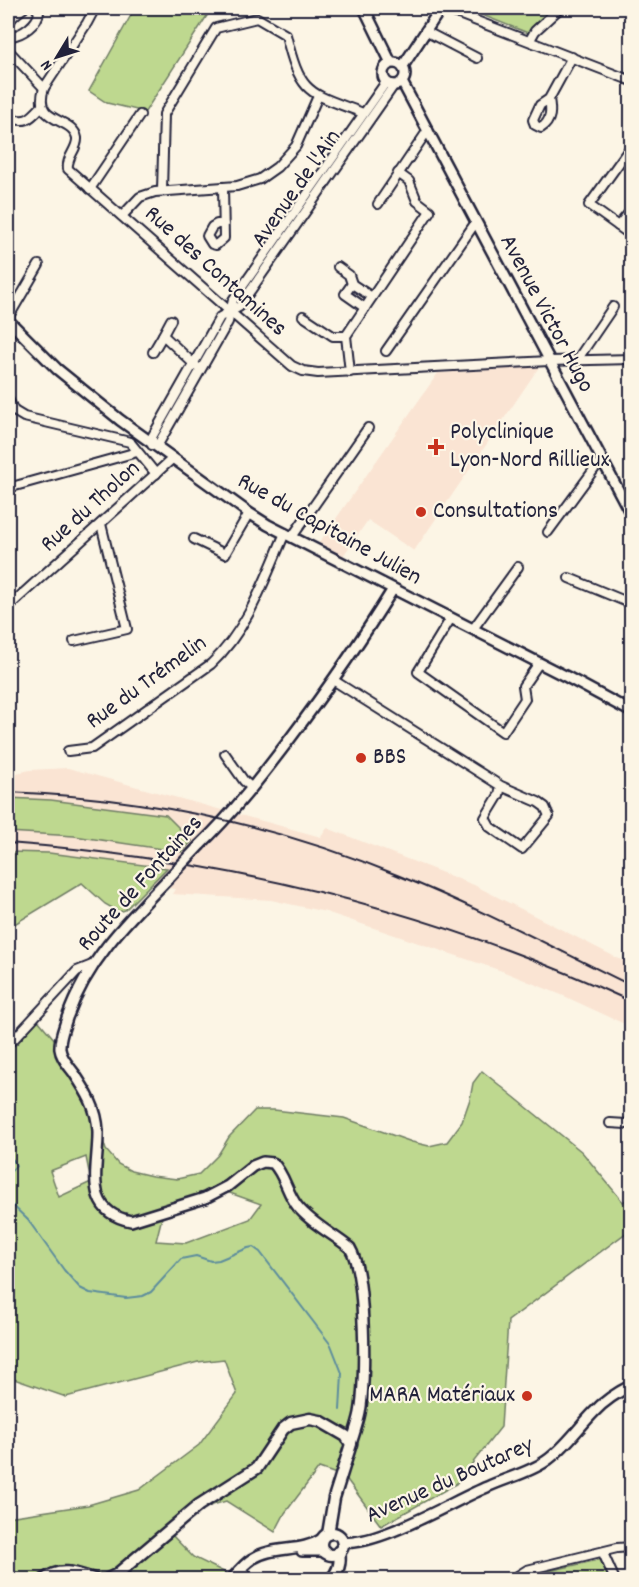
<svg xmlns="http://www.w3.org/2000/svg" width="639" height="1587" viewBox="0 0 639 1587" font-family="Dekko,sans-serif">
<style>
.built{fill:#fae4d3}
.green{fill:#bed88f;stroke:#707d65;stroke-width:1.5;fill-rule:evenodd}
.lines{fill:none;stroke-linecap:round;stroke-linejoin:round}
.stream{stroke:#5d8d9d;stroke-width:2}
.minor-casing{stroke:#22223b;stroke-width:12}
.tertiary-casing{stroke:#22223b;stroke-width:14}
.secondary-casing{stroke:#22223b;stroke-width:15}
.minor{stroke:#fcf5e5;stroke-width:8}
.tertiary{stroke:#fcf5e5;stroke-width:9}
.secondary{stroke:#fcf5e5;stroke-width:10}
.rail{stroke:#22223b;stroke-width:2}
.tertiary-bridge-casing{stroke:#22223b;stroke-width:14;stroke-linecap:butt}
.tertiary-bridge{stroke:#fcf5e5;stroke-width:9}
.poi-dot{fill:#c8321e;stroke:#fcf5e5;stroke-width:2}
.labels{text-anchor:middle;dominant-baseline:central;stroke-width:4.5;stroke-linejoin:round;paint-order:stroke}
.street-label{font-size:24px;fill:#22223b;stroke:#fcf5e5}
.poi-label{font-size:24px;fill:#22223b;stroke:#fcf5e5;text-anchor:start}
</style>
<rect width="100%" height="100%" fill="#fcf5e5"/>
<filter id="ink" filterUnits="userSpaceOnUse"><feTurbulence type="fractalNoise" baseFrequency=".0167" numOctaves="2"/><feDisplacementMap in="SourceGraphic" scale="12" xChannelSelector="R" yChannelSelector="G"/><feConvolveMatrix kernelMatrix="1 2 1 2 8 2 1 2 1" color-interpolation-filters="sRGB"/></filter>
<g filter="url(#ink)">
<g class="built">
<polygon points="539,367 414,551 368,520 343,556 319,543 438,373"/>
<polygon points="68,768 321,837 327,828 474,885 631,965 631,1027 564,996 502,971 326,912 271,900 172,894 175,889 8,859 8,775 30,770"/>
</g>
<g class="green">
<polygon points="135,8 212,8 145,112 107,103 89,91"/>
<polygon points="483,8 553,8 528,33 477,13"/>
<polygon points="8,798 51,800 166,815 192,841 182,852 74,836 8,832"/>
<polygon points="8,852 49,853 167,868 125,910 119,912 105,904 82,883 8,928"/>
<path d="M38,1020l17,20 13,27 27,49 11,34 12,14 13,7 21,5 25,3 22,-5 19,-19 11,-18 26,-27h19l70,8 68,24 17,4 18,-4 15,-20 8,-23 3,-16 9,-12 100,81 41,50 8,-6v33l-123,92 -7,106 -45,57 -75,42 -36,-49 -26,-9 -34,45 -10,19 -49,-31 -20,6 -35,27 22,23 33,16 -6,6 -212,1v-63l80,-12 51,-15 60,-45 38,-51 -13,-35 -26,3 -132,35 -58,-20v-335zM86,1157l5,25 -32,15 -9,-26zM227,1192l34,12 -11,15 -64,24 -30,-2 6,-24 45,-14z"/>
<polygon points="602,1559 611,1580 527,1580 549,1571"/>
</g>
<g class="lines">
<g class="stream">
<polyline points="8,1155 14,1161 16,1166 8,1174"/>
<polyline points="8,1201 28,1220 64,1270 80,1288 90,1293 126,1298 143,1296 151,1292 181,1259 196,1256 211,1261 219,1260 248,1248 253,1247 260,1252 331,1345 342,1373 340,1410"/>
</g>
<g class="minor-casing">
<g id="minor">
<path d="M95,8l-8,15 -43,65c-12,37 29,28 33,50 1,11 -11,19 -9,31l224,197 11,5 15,2 231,-12 83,-2"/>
<polyline points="443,8 632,81"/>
<polyline points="425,31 477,58"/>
<path d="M11,36c11,-1 27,-12 28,-24l-3,-4"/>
<path d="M10,39c0,-4 -2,-7 -2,-10 -1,-9 10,-17 16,-21"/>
<polyline points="530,40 535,31 560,8"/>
<polyline points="8,47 9,51 44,88"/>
<polyline points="386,82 233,300 228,322 159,443 152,445 152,437 220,317 239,307 394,85"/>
<path d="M549,99c2,11 3,22 -8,29l-6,-3 -2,-5 7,-15 9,-6 23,-42"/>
<path d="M8,118c19,5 21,2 34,-12"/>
<polyline points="632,145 589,205 632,236"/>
<polyline points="223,187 224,238 216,245 212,244 207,236 212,227 217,224 224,224"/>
<polyline points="90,189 140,115"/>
<path d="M162,191l2,-77 52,-86 41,-10 29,17c15,61 22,57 77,78"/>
<polyline points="378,204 428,130"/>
<polyline points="122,216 140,197 155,192 237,186 260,179 277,167 296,146 318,96"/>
<polyline points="618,226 628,214"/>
<polyline points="338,267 349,275 352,284 372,297"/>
<polyline points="352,284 345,294 365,308"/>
<polyline points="303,316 333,336 346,336"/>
<polyline points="8,318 39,265"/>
<polyline points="163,335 171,320"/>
<polyline points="386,351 476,222"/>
<polyline points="153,352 163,335 197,367"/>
<polyline points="577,360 613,307"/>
<polyline points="350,372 346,336 430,211 417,201 409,181 398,173"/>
<polyline points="8,399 14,411 24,417 130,442"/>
<polyline points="130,442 156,474"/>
<polyline points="8,488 137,452"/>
<polyline points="548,532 601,460"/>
<polyline points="292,537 368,428"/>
<polyline points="194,539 225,554 249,513"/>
<polyline points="569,578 632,604"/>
<polyline points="8,607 172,459"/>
<polyline points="451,618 418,672 503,732 525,699 523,686 539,663"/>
<polyline points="473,629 518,567"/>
<polyline points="74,641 127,629 101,524"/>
<polyline points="333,680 501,786 499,795 485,818 490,827 522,849 549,816 545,807 538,802 501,786"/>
<path d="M68,751l24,-3 119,-84c37,-35 54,-85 74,-131"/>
<polyline points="225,754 244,781 252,788"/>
<polyline points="8,1043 14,1039 77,971 92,965"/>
<polyline points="610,1123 626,1124 632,1121"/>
<polyline points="603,1553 615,1580"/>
<polyline points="240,1570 252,1580"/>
<polyline points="511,1580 527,1570 617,1548 632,1547"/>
</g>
</g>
<g class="tertiary-casing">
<g id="tertiary">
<polyline points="364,8 391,63"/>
<circle cx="394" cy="74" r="11"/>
<polyline points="403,66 441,8"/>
<polyline points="402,82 632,516"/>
<polyline points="8,320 57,369 120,420 249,513 268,525 567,677 632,712"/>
<path d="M200,845c33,-32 61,-68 89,-105 37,-49 72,-99 104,-151"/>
<path d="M168,879c-42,43 -81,82 -101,139 -3,10 -8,21 -7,31 1,9 9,17 14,24 12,18 23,35 24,58 1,36 -17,80 33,90l74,-23 23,-12 25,-20 10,-4 10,1c12,12 14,31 25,44 14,17 35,27 52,41 16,26 16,133 10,165 -2,10 -6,21 -9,31"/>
<path d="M342,1542c35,5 111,-41 145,-55 19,-9 42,-14 59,-26 19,-13 32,-33 48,-49 10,-11 24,-20 38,-27"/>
<polyline points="302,1551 325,1551"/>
<path d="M231,1580c6,-7 13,-16 21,-21 21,-14 49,-6 70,-20"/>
</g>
</g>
<g class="secondary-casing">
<g id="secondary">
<circle cx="332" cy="1544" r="11"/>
<path d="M44,1580c16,-14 34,-6 52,0"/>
<polyline points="106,1580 116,1575 199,1505 257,1468 283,1429 291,1423 310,1419 320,1421 346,1436 351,1444 334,1498 328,1534"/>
<path d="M330,1580c9,-8 11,-18 9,-29"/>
</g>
</g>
<use href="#minor" class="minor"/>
<use href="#tertiary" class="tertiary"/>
<use href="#secondary" class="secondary"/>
<g class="rail">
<path d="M8,792c133,5 266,32 389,83 80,32 157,73 235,111"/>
<path d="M8,843c216,16 426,67 624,159"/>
</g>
<g class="tertiary-bridge-casing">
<polyline id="tertiary-bridge" points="168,879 200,845"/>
</g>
<use href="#tertiary-bridge" class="tertiary-bridge"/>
</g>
</g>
<g class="poi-dot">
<path d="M433 438h6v6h6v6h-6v6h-6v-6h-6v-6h6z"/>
<circle cx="421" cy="512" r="6"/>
<circle cx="361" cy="758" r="6"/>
<circle cx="527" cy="1396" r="6"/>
</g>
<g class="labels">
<g class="street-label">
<text transform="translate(297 189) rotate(-55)">Avenue de l'Ain</text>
<text transform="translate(215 272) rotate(42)">Rue des Contamines</text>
<text transform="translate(546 314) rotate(62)">Avenue Victor Hugo</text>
<text transform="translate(91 507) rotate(-42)">Rue du Tholon</text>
<text transform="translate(329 530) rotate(29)">Rue du Capitaine Julien</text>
<text transform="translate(147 683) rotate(-36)">Rue du Trémelin</text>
<text transform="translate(141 884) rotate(-48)">Route de Fontaines</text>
<text transform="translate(450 1481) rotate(-24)">Avenue du Boutarey</text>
</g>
<g class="poi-label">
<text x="450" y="433">Polyclinique<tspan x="450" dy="28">Lyon-Nord Rillieux</tspan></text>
<text x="433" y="512">Consultations</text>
<text x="373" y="758">BBS</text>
<text x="515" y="1396" text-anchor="end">MARA Matériaux</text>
</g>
</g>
<rect width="639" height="1587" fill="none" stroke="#fcf5e5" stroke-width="30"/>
<rect x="15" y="15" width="609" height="1557" fill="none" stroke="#22223b" stroke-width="2" filter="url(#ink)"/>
<g transform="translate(57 57) rotate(232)" stroke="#fcf5e5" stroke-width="4.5" paint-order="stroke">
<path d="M0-4.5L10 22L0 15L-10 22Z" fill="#22223b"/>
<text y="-9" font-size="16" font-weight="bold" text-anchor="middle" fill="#22223b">N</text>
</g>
</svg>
